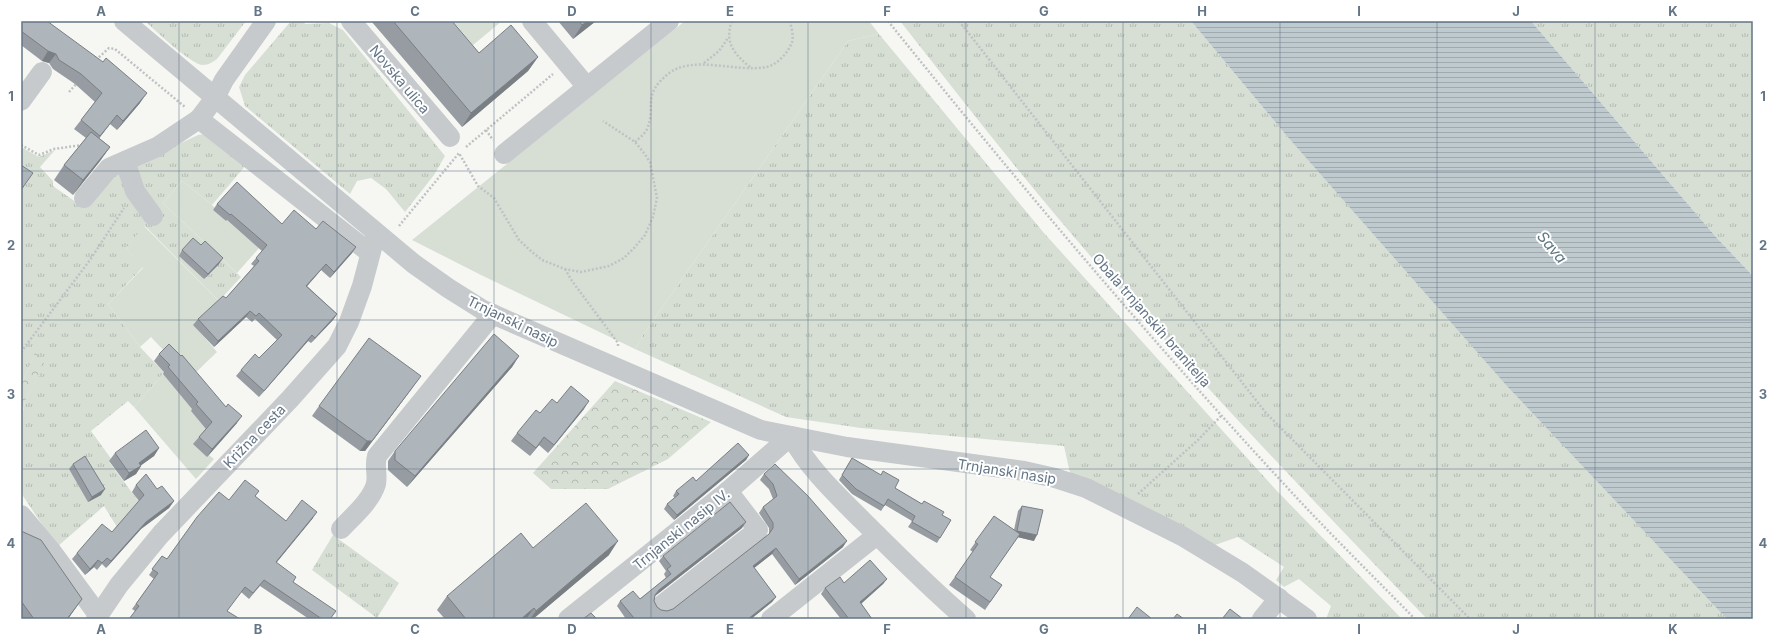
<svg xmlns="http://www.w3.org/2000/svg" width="1774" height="640" viewBox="0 0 1774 640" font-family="Inter,sans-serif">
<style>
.grass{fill:url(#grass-tufts)}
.forest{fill:url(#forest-crowns)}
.green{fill:#d7dfd4}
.water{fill:url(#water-rules)}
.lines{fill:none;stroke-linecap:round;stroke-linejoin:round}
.path{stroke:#bfc2c4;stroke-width:2.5;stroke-dasharray:2 2;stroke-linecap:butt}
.minor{stroke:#c6cacd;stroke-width:20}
.wall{fill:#969ca1}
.shaded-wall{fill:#7a7f83}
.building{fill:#aeb5bb;stroke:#7a7f83}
.grid{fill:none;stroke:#637586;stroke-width:1;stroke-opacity:0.55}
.labels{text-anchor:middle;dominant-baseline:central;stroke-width:4;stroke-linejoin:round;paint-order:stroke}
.street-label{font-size:14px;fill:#637586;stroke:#fff}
.water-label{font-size:15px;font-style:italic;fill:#5f7783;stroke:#fff}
.neatline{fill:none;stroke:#637586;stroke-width:1.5}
.grid-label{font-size:13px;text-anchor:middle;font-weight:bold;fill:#637586}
</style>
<defs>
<pattern id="grass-tufts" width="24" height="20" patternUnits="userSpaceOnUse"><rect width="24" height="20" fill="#d7dfd4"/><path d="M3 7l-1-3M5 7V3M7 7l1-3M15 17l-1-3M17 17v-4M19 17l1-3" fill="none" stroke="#b2b9b2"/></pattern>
<pattern id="forest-crowns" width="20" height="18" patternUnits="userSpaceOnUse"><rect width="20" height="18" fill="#d7dfd4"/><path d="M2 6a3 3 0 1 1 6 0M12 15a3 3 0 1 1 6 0" fill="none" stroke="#b2b9b2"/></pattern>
<pattern id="water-rules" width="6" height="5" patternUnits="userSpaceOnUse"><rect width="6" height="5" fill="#bfcacf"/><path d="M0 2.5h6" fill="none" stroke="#9fa9ae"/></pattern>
</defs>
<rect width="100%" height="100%" fill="#f6f7f3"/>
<g class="grass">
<path d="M145,21h101l-29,38c-4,3 -9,6 -14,6 -13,-1 -47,-34 -58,-44z"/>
<polygon points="291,21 304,21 305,24 329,23 343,30 445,156 434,175 405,212 386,189 371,178 357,181 350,194 245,106 239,87 245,75"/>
<path d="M900,21h291l95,114 441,484h-300c-126,-131 -252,-262 -369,-401 -54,-64 -106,-131 -158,-197z"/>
<polygon points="1531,21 1753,21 1753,276 1716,237"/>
<polygon points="879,34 1044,233 1277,491 1402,619 1326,619 1331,606 1299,579 1284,587 1276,580 1284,567 1238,537 1215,545 1070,473 1064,446 861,428 786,417 635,349 643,335 848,41"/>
<polygon points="204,134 247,164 212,205 182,181 163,203 241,277 219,301 145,226 126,248 143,267 108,304 140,347 157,365 163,374 134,407 128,401 91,431 112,460 109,462 140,503 117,527 104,506 57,547 21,493 21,421 25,401 44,365 35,353 25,377 21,382 21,147 39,157 55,150 40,167 53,181 53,186 83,207 109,177 198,135"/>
<polygon points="333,535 399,583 377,618 312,570"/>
</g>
<g class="forest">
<polygon points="35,352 45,365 25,401 21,421 21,382 25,377"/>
<polygon points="615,381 711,422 668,459 608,489 551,489 533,473"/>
</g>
<g class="green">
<polygon points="453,21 502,21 473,45"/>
<polygon points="685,21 869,21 879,34 848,41 643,335 635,349 481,275 412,240"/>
<polygon points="182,181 212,205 215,208 213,210 226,221 227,220 259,248 237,273 163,203"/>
<polygon points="144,226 219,301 194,325 217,352 190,378 163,374 193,410 191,411 207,429 207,456 209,455 214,459 196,479 134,407 163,374 157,365 168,355 151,337 140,347 108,304 143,268 126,248"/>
</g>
<polygon class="water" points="1191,21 1531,21 1716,237 1753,276 1753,619 1727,619 1507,386 1286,135"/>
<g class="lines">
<g class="path">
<path d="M732,21c-8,21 2,33 18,46"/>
<path d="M888,21c127,158 258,314 396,463 42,46 87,90 131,135"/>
<polyline points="959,21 1266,413 1470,619"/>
<polyline points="96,60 109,48 115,49 185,107"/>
<polyline points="704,63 719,51 728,38"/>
<polyline points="69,92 78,82"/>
<polyline points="486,130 493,140"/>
<path d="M635,142c4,-4 10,-8 12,-13 10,-24 -6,-33 21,-55 24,-20 69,-1 98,-7 10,-1 23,-15 26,-25 2,-6 -1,-15 -2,-21"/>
<polyline points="21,145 39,155 54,149 82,145"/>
<polyline points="466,147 553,74"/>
<polyline points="399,226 459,153 478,186 494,198 519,240 531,251 542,260 565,269 581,272 609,266 624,258 635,247 645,235 653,217 657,198 650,162 644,153 635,142 603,121"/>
<polyline points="565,269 572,281 618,343 618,348"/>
<polyline points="21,352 90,260 124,208"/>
<polyline points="1138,494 1198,440 1222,415"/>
</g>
<g class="minor">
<polyline points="124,21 414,264 448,288 483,310 761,430 847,447 1024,471 1055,478 1086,488 1182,536 1243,573 1307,619"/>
<polyline points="351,21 450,137"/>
<polyline points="532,21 587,87"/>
<polyline points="21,101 42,72"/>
<polyline points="199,119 370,253"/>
<polyline points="504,154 669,21"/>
<polyline points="125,161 135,191 153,216"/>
<polyline points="84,198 109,168 157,147 199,119 215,98 224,80 266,21"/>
<polyline points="21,515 52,552 99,616"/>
<path d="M341,529c12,-13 30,-28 35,-45 2,-10 -2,-18 1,-28l116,-142"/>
<polyline points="662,605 758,530 728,491"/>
<polyline points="96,619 119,585 161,534 290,399 337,346 349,322 362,286 376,233"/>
<path d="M568,619l160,-128 63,-55c18,33 45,58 71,84 34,34 68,68 104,99"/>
<polyline points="771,619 877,535"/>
<polyline points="1262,619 1279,598"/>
</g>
</g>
<g class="wall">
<polygon points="371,21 452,21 479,53 538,57 528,71 462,127"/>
<polygon points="558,21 596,21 573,39"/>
<polygon points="21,23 140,103 117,130 110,124 99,138 110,147 100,161 73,195 54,180 64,165 86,138 74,129 95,102 75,84 53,69 49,63 42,61 21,45"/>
<polygon points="217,204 282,224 316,229 356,247 352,253 330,278 321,270 307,286 337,314 333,320 311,343 308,341 259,397 236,376 241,370 259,358 277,340 255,319 252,322 246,317 214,347 193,325 198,319 226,298 254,266 251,264 262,251 227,220 226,221 213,210"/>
<polygon points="182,250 219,264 204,279 179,256"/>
<polygon points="159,354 237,423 207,457 193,444 199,437 206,429 191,411 192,409 163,374 164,372 154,361"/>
<polygon points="519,356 512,367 407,487 388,470 388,461 395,451"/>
<polygon points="413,387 365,451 360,451 312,416 319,406"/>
<polygon points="557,403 584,409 548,453 539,445 530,456 511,441 517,433 540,413"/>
<polygon points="159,448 154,456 141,465 141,466 136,474 124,481 109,461 115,453"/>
<polygon points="749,455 746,460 674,520 664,509 667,504 675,498 673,496 676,491"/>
<polygon points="852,458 895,488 922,504 924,501 942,515 940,538 937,543 908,527 912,521 885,505 881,511 852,494 839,480"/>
<polygon points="73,464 101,495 88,502 69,469"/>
<polygon points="764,474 843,547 795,585 772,554 754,568 776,597 772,602 751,619 626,619 617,606 620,601 640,599 666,578 664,574 666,571 659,561 663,556 742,528 655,596 654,601 657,607 661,610 667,611 673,609 769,534 769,528 759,513 763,507 773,499 769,489 760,480"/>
<polygon points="136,485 157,489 174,501 169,508 141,529 106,568 102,564 97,570 94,567 85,575 72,559 77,553 112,532 139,501 132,492"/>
<polygon points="259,491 255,496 286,521 313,518 276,563 293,582 330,619 309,619 260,586 249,599 241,592 135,611 132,609 154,579 149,575 162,556 167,559 229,500"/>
<polygon points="1022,506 1034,541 1018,537 990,577 1002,585 985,610 949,585 973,552 970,550 994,516 1014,530 1018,511"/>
<polygon points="21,531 82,599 68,619 21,619"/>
<polygon points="533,548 609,555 533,619 445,619 437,610 447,596"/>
<polygon points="887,579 883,584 861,604 872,619 841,619 821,594 825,588 844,583"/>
</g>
<g class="shaded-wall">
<polygon points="588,21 596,21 573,39 582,25"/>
<polygon points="48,51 56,54 49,63 42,61"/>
<polygon points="538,57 528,71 462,127 471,113"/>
<polygon points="147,93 140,103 117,130 123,121"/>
<polygon points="117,115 110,124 94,145 100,136"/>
<polygon points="110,147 100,161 73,195 83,180"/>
<polygon points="356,247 352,253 330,278 334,272"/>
<polygon points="223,258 219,264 204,279 208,274"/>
<polygon points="326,264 321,270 302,292 306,286"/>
<polygon points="250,311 246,317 214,347 218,341"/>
<polygon points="337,314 333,320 311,343 315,338"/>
<polygon points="312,335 308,341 259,397 264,391"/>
<polygon points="519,356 512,367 407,487 415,476"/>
<polygon points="421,376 365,451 360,451 367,441"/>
<polygon points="589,401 584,409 548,453 554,445"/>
<polygon points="242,416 237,423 207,457 212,449"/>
<polygon points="544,437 539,445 530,456 536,448"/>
<polygon points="159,448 154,456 136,469 141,466 136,474 124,481 129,473 139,463"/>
<polygon points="749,455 746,460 674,520 677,515"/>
<polygon points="105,489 101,495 88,502 92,497"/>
<polygon points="174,501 169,508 141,529 106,568 111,561 146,522"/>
<polygon points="317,512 313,518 272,568 276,562"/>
<polygon points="746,522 742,528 655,596 659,590"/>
<polygon points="1017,531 1037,535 1034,541 1013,536"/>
<polygon points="618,541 609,555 533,619 530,619 536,611"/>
<polygon points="847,541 843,547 795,585 799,579"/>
<polygon points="776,548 772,554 749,572 753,566"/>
<polygon points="98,560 94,567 85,575 90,569"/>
<polygon points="887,579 883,584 856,608 860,602"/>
<polygon points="776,597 772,602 751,619 748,619"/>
<polygon points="82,599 72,613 68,619 67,619"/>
<polygon points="534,608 526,619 521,619"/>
</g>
<g class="building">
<polygon points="23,21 47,21 103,62 106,58 147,93 123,121 117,115 100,136 81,120 102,93 81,74 59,60 56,54 48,51 21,31 21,23"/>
<polygon points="393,21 452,21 479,53 511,25 538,57 471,113"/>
<polygon points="579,21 588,21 582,25"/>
<polygon points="91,132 110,147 83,180 64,165"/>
<polygon points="21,165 33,173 21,190"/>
<polygon points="237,182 282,224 294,210 316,229 323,221 356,247 334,272 326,264 306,286 337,314 315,338 312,335 264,391 241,370 255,354 259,358 282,335 259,313 256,316 250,311 218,341 198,319 223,296 226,298 259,261 256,258 267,245 231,214 230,215 217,204"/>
<polygon points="193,238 201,245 205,241 223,258 208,274 182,250"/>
<polygon points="494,334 519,356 415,476 395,460 395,451"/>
<polygon points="369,338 421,376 372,441 367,441 319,406"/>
<polygon points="169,344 181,356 182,355 226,407 228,404 242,416 212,449 199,437 212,422 196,404 198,402 168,367 170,365 159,354"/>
<polygon points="571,386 589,401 554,445 544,437 536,448 517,433 536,410 540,413 552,399 557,403"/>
<polygon points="146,430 159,448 139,463 141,466 129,473 115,453"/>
<polygon points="738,443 749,455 677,515 667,504 679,494 676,491 693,477 696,481"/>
<polygon points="85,456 105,489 92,497 73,464"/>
<polygon points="852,458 881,475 883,471 899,480 895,488 922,504 924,501 944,512 942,515 951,520 940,538 912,522 915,516 888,499 884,506 856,489 842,475"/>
<polygon points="775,464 808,496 847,541 799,579 776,548 753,566 776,597 748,619 634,619 634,618 620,601 633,591 640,599 671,574 667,569 671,566 663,556 730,502 746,522 659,590 655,595 654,601 657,607 661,610 667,611 673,609 769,534 773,528 773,523 763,507 777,496 773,484 764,474"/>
<polygon points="146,474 157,489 162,486 174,501 146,522 111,561 107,558 102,563 98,560 90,569 77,553 102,524 112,532 144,495 136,485"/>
<polygon points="245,480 259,491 255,496 286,521 302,500 317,512 276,562 296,577 293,582 336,611 330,619 322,619 264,580 253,593 245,587 227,611 240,619 129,619 139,606 136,604 158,573 152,569 162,556 167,559 197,517 219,492 229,500"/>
<polygon points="586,503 618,541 536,611 534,608 521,619 466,619 447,596 521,533 533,548"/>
<polygon points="1022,506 1043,510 1037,535 1017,531"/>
<polygon points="994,516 1020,534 990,577 1002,585 990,602 955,577 978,544 975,542"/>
<polygon points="21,531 41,540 82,599 67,619 34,619 21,601"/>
<polygon points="870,560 887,579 860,602 872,619 849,619 825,588 840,577 844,583"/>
<polygon points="1137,607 1152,619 1128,619"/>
<polygon points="1230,609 1243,619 1222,619"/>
<polygon points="591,613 597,619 583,619"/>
<polygon points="1177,614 1184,619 1173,619"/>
</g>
<path class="grid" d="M179,21v598M337,21v598M494,21v598M651,21v598M808,21v598M966,21v598M1123,21v598M1280,21v598M1437,21v598M1595,21v598M21,171h1732M21,320h1732M21,469h1732"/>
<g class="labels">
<g class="street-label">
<text transform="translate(400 79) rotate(50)">Novska ulica</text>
<text transform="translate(1152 320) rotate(49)">Obala trnjanskih branitelja</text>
<text transform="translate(513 321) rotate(26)">Trnjanski nasip</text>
<text transform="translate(254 436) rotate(-46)">Križna cesta</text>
<text transform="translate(1007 471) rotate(9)">Trnjanski nasip</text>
<text transform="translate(681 529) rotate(-39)">Trnjanski nasip IV.</text>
</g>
<g class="water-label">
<text transform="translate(1552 247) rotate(50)">Sava</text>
</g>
</g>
<rect width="1774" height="640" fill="none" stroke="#ffffff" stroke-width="44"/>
<rect x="22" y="22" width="1730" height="596" class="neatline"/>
<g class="grid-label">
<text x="101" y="16">A</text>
<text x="258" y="16">B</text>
<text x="415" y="16">C</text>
<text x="572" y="16">D</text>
<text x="730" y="16">E</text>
<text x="887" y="16">F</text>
<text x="1044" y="16">G</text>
<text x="1202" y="16">H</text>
<text x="1359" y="16">I</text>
<text x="1516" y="16">J</text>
<text x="1673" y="16">K</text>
<text x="11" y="101">1</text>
<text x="1763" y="101">1</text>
<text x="11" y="250">2</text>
<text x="1763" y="250">2</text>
<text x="11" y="399">3</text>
<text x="1763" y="399">3</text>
<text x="11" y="548">4</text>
<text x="1763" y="548">4</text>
<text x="101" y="634">A</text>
<text x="258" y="634">B</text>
<text x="415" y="634">C</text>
<text x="572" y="634">D</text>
<text x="730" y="634">E</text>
<text x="887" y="634">F</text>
<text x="1044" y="634">G</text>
<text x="1202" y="634">H</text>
<text x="1359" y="634">I</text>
<text x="1516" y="634">J</text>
<text x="1673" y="634">K</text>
</g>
</svg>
